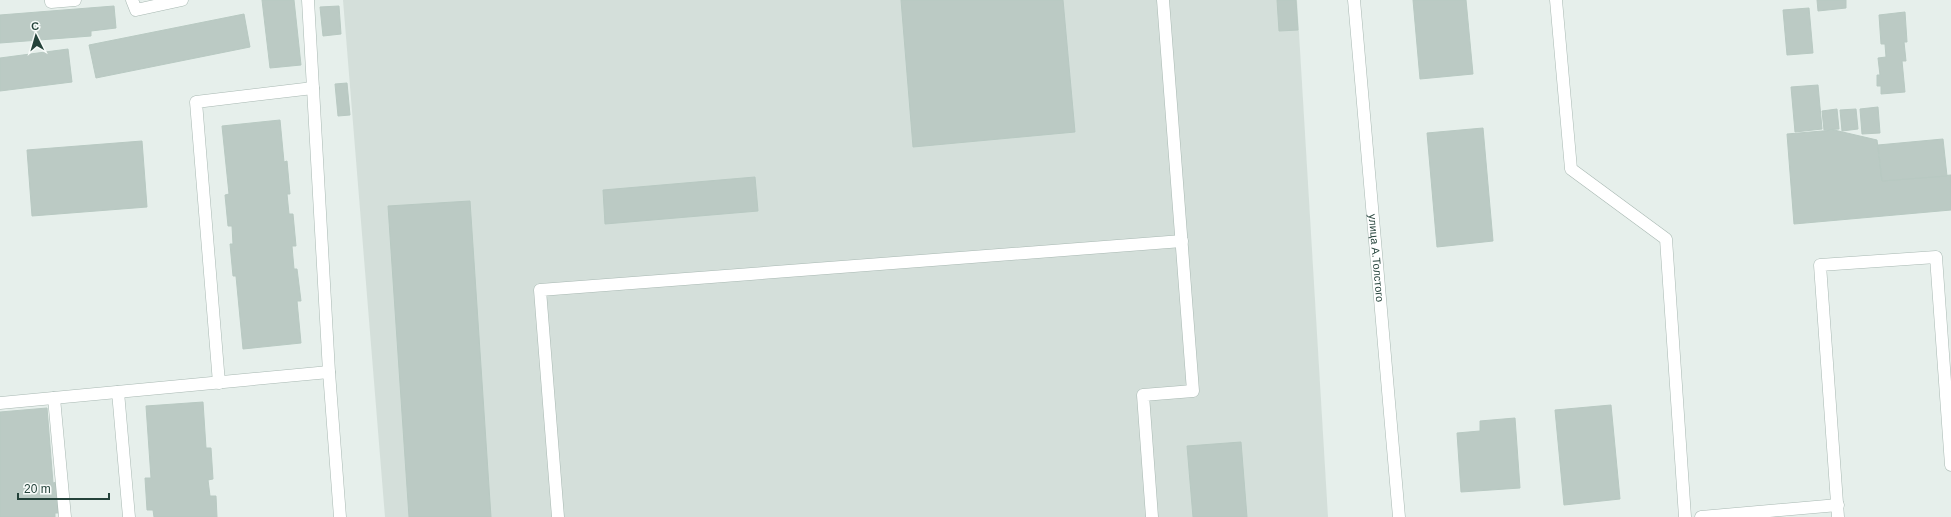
<svg xmlns="http://www.w3.org/2000/svg" width="1951" height="517" viewBox="0 0 1951 517" font-family="Arial,sans-serif">
<style>
.built{fill:#d4dfda}
.building{fill:#bbcac4;stroke:#b8c9c2}
.lines{fill:none;stroke-linecap:round;stroke-linejoin:round}
.lane-casing{stroke:#a8b8b2;stroke-width:13}
.street-casing{stroke:#a8b8b2;stroke-width:13}
.lane{stroke:#fff;stroke-width:12}
.street{stroke:#fff;stroke-width:12}
.labels{text-anchor:middle;dominant-baseline:central;stroke-width:3.5;stroke-linejoin:round;paint-order:stroke}
.street-label{font-size:11px;fill:#24423a;stroke:#f7fbf9}
</style>
<rect width="100%" height="100%" fill="#e6efeb"/>
<polygon class="built" points="343,0 1297,0 1328,517 385,517"/>
<g class="building">
<polygon points="262,0 294,0 301,65 270,68"/>
<polygon points="901,0 1063,0 1075,132 913,147"/>
<polygon points="1277,0 1296,0 1298,30 1279,31"/>
<polygon points="1413,0 1466,0 1473,74 1420,79"/>
<polygon points="1817,0 1846,0 1846,8 1818,11"/>
<polygon points="114,6 116,28 91,31 91,36 0,43 0,15"/>
<polygon points="339,6 341,34 323,36 320,7"/>
<polygon points="1809,8 1813,53 1787,55 1783,10"/>
<polygon points="1905,12 1907,42 1904,42 1906,61 1902,61 1905,92 1881,94 1881,86 1877,86 1877,75 1880,75 1878,58 1886,57 1885,44 1881,44 1879,15"/>
<polygon points="244,14 250,47 96,78 89,45"/>
<polygon points="68,49 72,82 0,91 0,58"/>
<polygon points="347,83 350,115 338,116 335,84"/>
<polygon points="1818,85 1822,129 1795,132 1791,87"/>
<polygon points="1878,107 1880,133 1862,134 1860,109"/>
<polygon points="1837,109 1839,129 1824,130 1822,111"/>
<polygon points="1856,109 1858,129 1842,131 1840,110"/>
<polygon points="280,120 284,162 287,161 290,194 287,194 289,214 293,214 296,246 292,246 294,269 297,269 301,301 297,301 301,343 243,349 236,276 233,276 230,244 233,244 232,226 228,226 225,195 229,194 222,126"/>
<polygon points="1483,128 1493,241 1437,247 1427,133"/>
<polygon points="1834,130 1877,140 1882,181 1951,175 1951,210 1794,224 1787,134"/>
<polygon points="1943,139 1947,176 1882,181 1878,145"/>
<polygon points="142,141 147,207 32,216 27,150"/>
<polygon points="755,177 758,211 605,224 603,190"/>
<polygon points="470,201 491,517 409,517 388,206"/>
<polygon points="203,402 206,448 211,448 213,479 208,480 210,496 216,496 217,517 154,517 153,510 147,510 145,478 151,478 146,406"/>
<polygon points="1611,405 1620,499 1564,505 1555,410"/>
<polygon points="47,408 53,483 57,482 60,513 55,513 55,517 0,517 0,412"/>
<polygon points="1515,418 1520,488 1461,492 1457,433 1480,431 1480,421"/>
<polygon points="1241,442 1247,517 1193,517 1187,446"/>
</g>
<g class="lines">
<g class="lane-casing">
<g id="lane">
<polyline points="51,0 51,2 75,0"/>
<polyline points="132,0 136,10 182,0"/>
<polyline points="308,0 329,372 340,517"/>
<polyline points="1556,0 1571,169 1666,239 1685,517"/>
<polyline points="219,383 196,102 313,88"/>
<polyline points="118,392 129,517"/>
<polyline points="54,398 65,517"/>
<polyline points="0,403 329,372"/>
<polyline points="558,517 540,290 1182,241"/>
<polyline points="1152,517 1143,395 1193,391 1163,0"/>
<polyline points="1701,517 1838,505"/>
<polyline points="1838,517 1820,265 1936,257 1951,465"/>
</g>
</g>
<g class="street-casing">
<g id="street">
<path id="s1" d="M1354,0l45,517"/>
</g>
</g>
<use href="#lane" class="lane"/>
<use href="#street" class="street"/>
</g>
<g class="labels">
<g class="street-label">
<text stroke="none"><textPath href="#s1" startOffset="259">улица А.Толстого</textPath></text>
</g>
</g>
<g transform="translate(36 36) rotate(355)" stroke="#f7fbf9" stroke-width="3" paint-order="stroke">
<path d="M0-3L7 15L0 10L-7 15Z" fill="#24423a"/>
<text y="-6" font-size="11" font-weight="bold" text-anchor="middle" fill="#24423a">С</text>
</g>
<path d="M18 493v6h91v-6" fill="none" stroke="#24423a" stroke-width="2"/>
<text x="24" y="493" font-size="12" fill="#24423a" stroke="#f7fbf9" stroke-width="3" paint-order="stroke">20 m</text>
</svg>
